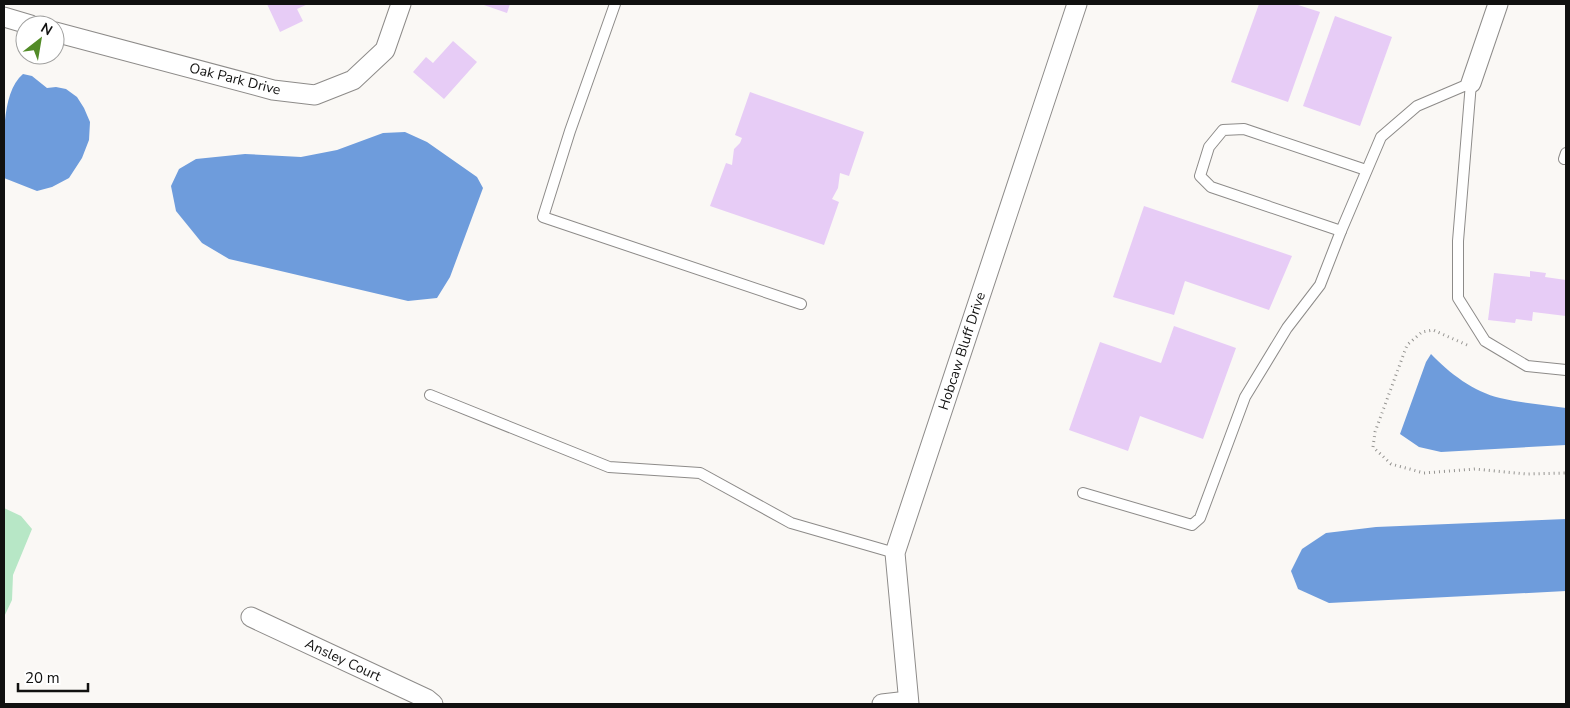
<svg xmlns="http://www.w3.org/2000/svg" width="1570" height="708" viewBox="0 0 1570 708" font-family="'Nunito Sans',sans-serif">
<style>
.green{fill:#b7e7c6}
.water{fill:#6e9cdc}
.building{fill:#e7ccf6}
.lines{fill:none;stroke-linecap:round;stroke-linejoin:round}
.service-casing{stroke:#8d8b89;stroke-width:12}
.minor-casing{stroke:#8d8b89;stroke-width:21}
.path{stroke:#959491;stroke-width:3;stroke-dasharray:1 4;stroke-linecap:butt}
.service{stroke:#fff;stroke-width:10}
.minor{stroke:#fff;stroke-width:19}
.labels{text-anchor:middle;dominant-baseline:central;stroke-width:4.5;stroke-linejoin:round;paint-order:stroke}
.street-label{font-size:14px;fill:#111110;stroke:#fff}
</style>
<rect width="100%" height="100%" fill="#faf8f5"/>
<polygon class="green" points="4,508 21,516 32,529 13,575 12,600 4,617"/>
<g class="water">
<path d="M23,74l9,2 15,12 9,-1 10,2 11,8 7,11 6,14 -1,18 -7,18 -13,20 -17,9 -15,4 -33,-13c0,-30 -4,-85 19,-104z"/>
<polygon points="405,132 427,142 477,177 483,188 450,277 437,298 408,301 229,259 202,243 176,211 171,186 179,169 196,159 245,154 301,157 337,150 383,133"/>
<path d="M1431,354c18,19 43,38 69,44 22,5 44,7 66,10v37l-125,7 -22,-5 -19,-13 26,-72z"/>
<polygon points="1566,519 1566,591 1329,603 1298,589 1291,571 1302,549 1326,533 1376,527"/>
</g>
<g class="building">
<polygon points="267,4 308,4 297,9 303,21 280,32"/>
<polygon points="481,4 510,4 507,13"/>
<polygon points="1259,4 1295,4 1320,12 1288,102 1231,82"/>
<polygon points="1335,16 1392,37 1360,126 1303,106"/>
<polygon points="453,41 477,62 444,99 413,72 426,57 433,63"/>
<polygon points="750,92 864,132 849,176 840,173 838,188 832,199 839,202 824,245 710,206 726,163 732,165 734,149 740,143 742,138 735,135"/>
<polygon points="1144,206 1292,256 1269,310 1185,281 1174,315 1113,297"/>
<polygon points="1530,271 1546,273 1545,277 1566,280 1566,316 1533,312 1532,321 1516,319 1515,323 1488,320 1494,273 1530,277"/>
<polygon points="1174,326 1236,348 1203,439 1140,416 1128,451 1069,430 1100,342 1161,363"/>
</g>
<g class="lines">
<g class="service-casing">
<g id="service">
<polyline points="615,4 570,131 543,217 801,304"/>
<polyline points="1564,159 1566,153"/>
<polyline points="1341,231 1211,187 1200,176 1209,147 1223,130 1244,129 1366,170"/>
<polyline points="430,395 609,467 700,473 791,523 895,553"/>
<polyline points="1083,493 1192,525 1200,518 1245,397 1287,328 1320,285 1341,231 1381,137 1417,106 1471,83 1458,241 1458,298 1485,341 1527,366 1566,370"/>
</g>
</g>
<g class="minor-casing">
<g id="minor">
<polyline points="4,17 31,25"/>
<polyline points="55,32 273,90 315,95 353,80 385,50 401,4"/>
<polyline points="1471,83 1498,4"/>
<polyline points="251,617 427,699 433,704"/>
<polyline points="882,704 908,701"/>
<polyline points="909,704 895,553 1077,4"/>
</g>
</g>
<polyline class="path" points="1467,345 1433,330 1422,332 1407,345 1375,432 1373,447 1391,464 1424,473 1475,469 1526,474 1566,473"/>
<use href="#service" class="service"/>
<use href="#minor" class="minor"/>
</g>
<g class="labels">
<g class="street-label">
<text transform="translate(235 79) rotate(14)">Oak Park Drive</text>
<text transform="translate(962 351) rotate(-72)">Hobcaw Bluff Drive</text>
<text transform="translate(343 660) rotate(25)">Ansley Court</text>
</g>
</g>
<rect width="1570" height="708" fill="none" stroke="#111110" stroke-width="10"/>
<g transform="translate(40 40) rotate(31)"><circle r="24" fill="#ffffff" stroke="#a0a09f"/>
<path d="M0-4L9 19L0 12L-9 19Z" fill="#528b27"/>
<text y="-8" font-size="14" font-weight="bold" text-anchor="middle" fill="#111110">N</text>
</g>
<path d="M18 683v8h70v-8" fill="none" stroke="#111110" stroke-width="2.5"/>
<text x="25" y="683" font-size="15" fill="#111110" stroke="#ffffff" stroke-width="4" paint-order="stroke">20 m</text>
</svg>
